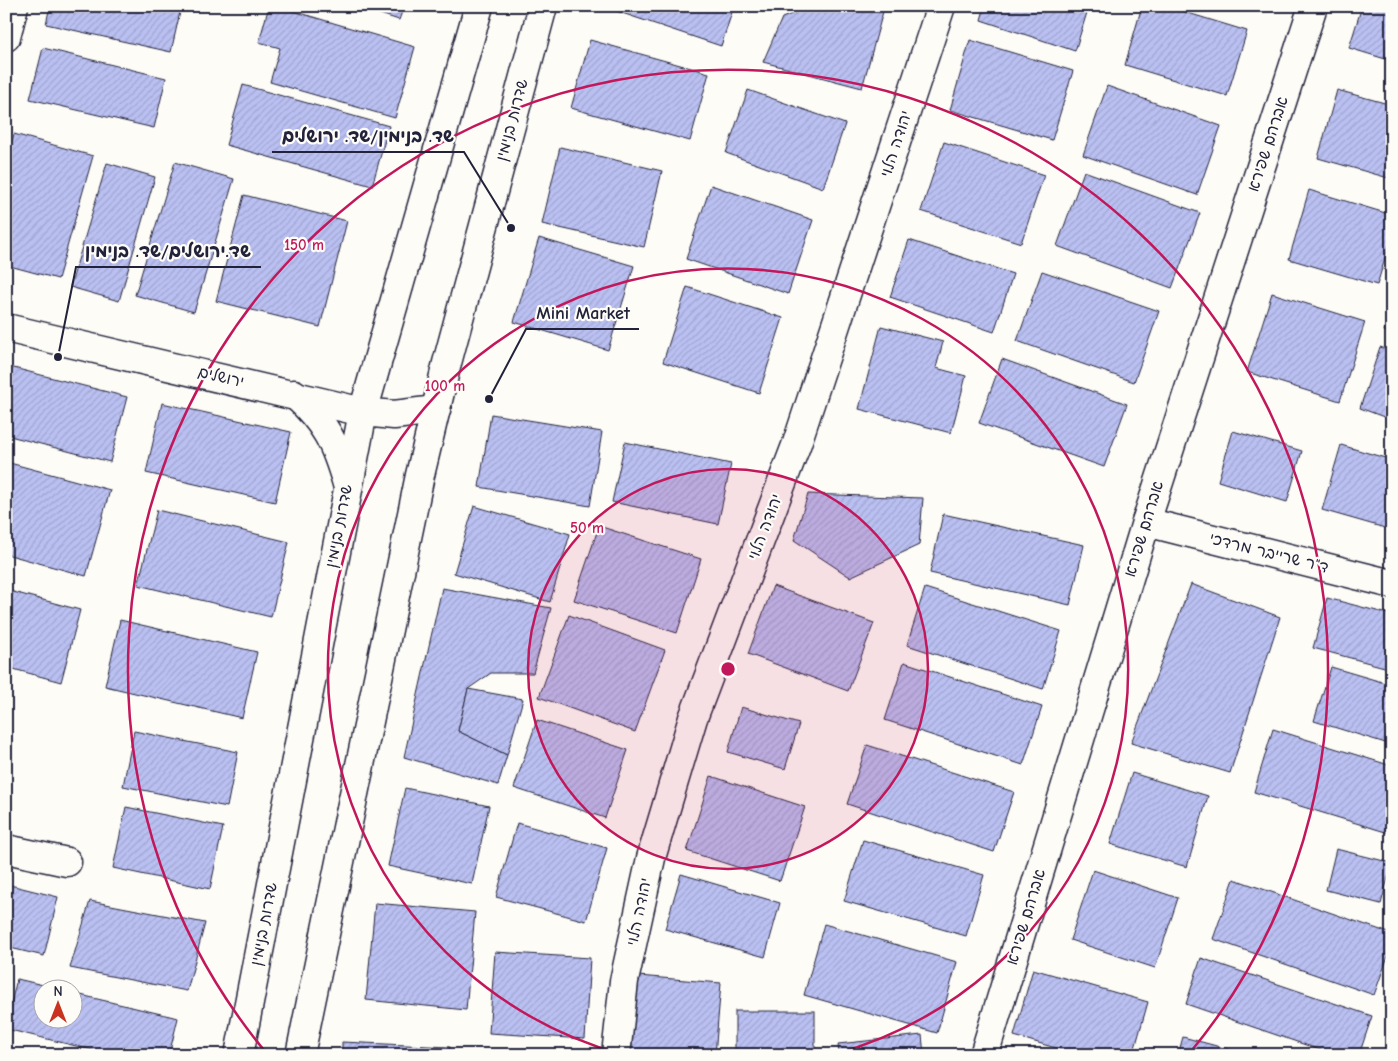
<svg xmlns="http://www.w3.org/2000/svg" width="1398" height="1061" viewBox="0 0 1398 1061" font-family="'Comic Neue','Playpen Sans Hebrew',sans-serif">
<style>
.building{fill:url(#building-hatch);stroke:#22223b}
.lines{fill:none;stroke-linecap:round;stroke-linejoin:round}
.street-casing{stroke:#22223b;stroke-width:31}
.secondary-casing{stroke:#22223b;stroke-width:31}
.street{stroke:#fdfcf7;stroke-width:28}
.secondary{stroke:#fdfcf7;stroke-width:28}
.ring{fill:none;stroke:#c2185b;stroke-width:2.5}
.labels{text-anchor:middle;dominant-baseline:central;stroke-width:4.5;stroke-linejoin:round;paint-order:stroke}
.street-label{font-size:16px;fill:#22223b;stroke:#fdfcf7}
.centre{fill:#c2185b;stroke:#fdfcf7;stroke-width:2.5}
.ring-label{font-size:15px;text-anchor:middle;font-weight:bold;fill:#c2185b;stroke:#fdfcf7;stroke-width:4.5;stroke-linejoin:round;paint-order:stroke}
.leader{fill:none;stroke:#22223b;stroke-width:2}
.callout-dot{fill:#22223b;stroke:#fdfcf7;stroke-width:2}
.callout-label{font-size:18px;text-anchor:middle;font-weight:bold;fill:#22223b;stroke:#fdfcf7;stroke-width:4.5;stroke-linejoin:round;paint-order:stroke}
</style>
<defs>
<pattern id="building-hatch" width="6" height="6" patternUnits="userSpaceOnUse" patternTransform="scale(1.25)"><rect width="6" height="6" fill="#bac0f1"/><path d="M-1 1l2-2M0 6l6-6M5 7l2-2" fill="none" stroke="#a0a5d0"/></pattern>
</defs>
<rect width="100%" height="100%" fill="#fdfcf7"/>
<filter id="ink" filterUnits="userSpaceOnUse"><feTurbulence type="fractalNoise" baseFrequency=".02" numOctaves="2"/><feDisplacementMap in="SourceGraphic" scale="10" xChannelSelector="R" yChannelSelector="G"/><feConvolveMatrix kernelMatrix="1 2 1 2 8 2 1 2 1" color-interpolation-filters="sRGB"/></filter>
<g filter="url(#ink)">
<g class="building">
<polygon points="50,6 156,6 180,12 171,52 46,24"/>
<polygon points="269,6 276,6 415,47 395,118 270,82 280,48 259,42"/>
<polygon points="355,6 404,6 399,20"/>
<polygon points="601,6 734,6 721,46"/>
<polygon points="811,6 881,6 884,8 862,88 763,62 782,18"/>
<polygon points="985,6 1089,6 1075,51 981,20"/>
<polygon points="1142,6 1165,6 1247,31 1227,96 1125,65"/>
<polygon points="1362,6 1392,6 1392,61 1349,48"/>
<polygon points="590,40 709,73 690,141 571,108"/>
<polygon points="970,40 1073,71 1052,140 950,110"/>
<polygon points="43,48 166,78 154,128 30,99"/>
<polygon points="243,85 389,126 372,186 226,145"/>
<polygon points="1107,86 1221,126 1197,195 1083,155"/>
<polygon points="748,90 845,124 823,188 726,153"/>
<polygon points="1337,90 1392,105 1392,179 1318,158"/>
<polygon points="14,134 93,156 58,279 6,265 6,161"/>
<polygon points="944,142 1044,175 1021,243 921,211"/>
<polygon points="560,147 662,171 644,247 542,224"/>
<polygon points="175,162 234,179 194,312 135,295"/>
<polygon points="107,163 155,177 119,301 70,287"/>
<polygon points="1084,171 1200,213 1172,288 1057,246"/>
<polygon points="711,185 813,220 788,294 686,259"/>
<polygon points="1309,190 1392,215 1392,235 1377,285 1289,259"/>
<polygon points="244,195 347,221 320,327 216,301"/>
<polygon points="539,238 634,266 608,350 514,322"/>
<polygon points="909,240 1013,274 994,332 890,297"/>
<polygon points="1042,271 1159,311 1134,382 1017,341"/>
<polygon points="687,287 783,318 759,393 663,362"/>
<polygon points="1272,293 1365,322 1340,401 1247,372"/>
<polygon points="1392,306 1392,333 1384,331"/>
<polygon points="881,326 943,342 936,368 966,376 951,433 859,409"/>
<polygon points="1380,347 1392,351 1392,420 1360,408"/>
<polygon points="1002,359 1127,404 1104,467 979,423"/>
<polygon points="6,366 127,397 110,462 6,435"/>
<polygon points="162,403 291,432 275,502 146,473"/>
<polygon points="491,414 602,432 590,506 479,487"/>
<polygon points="1233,431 1302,451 1287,502 1218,481"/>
<polygon points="625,442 731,464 718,524 612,502"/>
<polygon points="1341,445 1392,460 1392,530 1322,510"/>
<polygon points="6,462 110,490 86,576 6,554"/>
<polygon points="808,494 923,498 919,545 850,577 794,540"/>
<polygon points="474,506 570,534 550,602 454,573"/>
<polygon points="157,510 289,542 271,617 138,585"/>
<polygon points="943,514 1084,545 1070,605 930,573"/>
<polygon points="599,526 701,559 677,633 574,600"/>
<polygon points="1191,584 1280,617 1230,773 1131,743"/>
<polygon points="773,586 874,623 848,691 748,654"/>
<polygon points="442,588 551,608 533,673 491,673 468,689 458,731 507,755 498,785 404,757"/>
<polygon points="925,588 1061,631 1043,689 907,645"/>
<polygon points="6,590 80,610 61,682 6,667"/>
<polygon points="1327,598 1392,615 1392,669 1313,648"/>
<polygon points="569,615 665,650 635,732 539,697"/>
<polygon points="120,620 257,652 242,718 105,686"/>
<polygon points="904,662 1042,707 1023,765 885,720"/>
<polygon points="1331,667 1392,685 1392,745 1314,721"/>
<polygon points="468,689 523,699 507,755 458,731"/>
<polygon points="741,707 799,724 785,769 728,752"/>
<polygon points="537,720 628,750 605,818 514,788"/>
<polygon points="1273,729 1392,766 1392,834 1254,792"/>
<polygon points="134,731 238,752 227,807 123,786"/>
<polygon points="867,745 1014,792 994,852 847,804"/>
<polygon points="1132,773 1208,796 1187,867 1110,844"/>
<polygon points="711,776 805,807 780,881 687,851"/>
<polygon points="405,788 489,806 472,884 388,866"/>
<polygon points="126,807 223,827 210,889 113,868"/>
<polygon points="517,823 607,848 586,921 496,897"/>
<polygon points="863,840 984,875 966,936 844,901"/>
<polygon points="1336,849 1392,863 1381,904 1326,890"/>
<polygon points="1093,870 1178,898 1155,968 1070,940"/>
<polygon points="681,874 780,903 765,957 665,929"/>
<polygon points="1234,879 1392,934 1392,945 1374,995 1213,939"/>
<polygon points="6,884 58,897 44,956 6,947"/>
<polygon points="90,901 205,923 187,991 70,968"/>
<polygon points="375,903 475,912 466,1010 366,1000"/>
<polygon points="824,924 957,962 937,1033 804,995"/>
<polygon points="495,952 590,958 585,1039 489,1033"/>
<polygon points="1201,958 1372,1016 1359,1055 1335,1055 1186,1004"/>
<polygon points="1033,969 1148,1002 1133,1055 1080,1055 1014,1036"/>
<polygon points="638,976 721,983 715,1055 631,1055"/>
<polygon points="17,979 56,988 42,988 42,1018 72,1018 72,993 178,1018 169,1055 113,1055 6,1029 6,1023"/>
<rect x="735" y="1011" width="80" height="44"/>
<polygon points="922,1035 924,1055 839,1055 838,1044"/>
<polygon points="1183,1037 1250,1055 1178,1055"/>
<polygon points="342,1042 450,1047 449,1055 342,1055"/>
</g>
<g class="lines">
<g class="street-casing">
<g id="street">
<polyline points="6,37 14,6"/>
<polyline points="1146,522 1392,584"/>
<polyline points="6,849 67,862"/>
<polyline points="616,1055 624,981 651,858 693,718 797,443 941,6"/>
<polyline points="984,1055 1146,522 1313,6"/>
</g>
</g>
<g class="secondary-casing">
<g id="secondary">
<polyline points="6,328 363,412 394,415 436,410"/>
<path d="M294,394c32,29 41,49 53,90"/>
<polyline points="239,1055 363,412 479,6"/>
<polyline points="300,1055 420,475 447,363 543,6"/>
</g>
</g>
<use href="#street" class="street"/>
<use href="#secondary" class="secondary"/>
</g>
</g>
<circle cx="728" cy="669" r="200" fill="#c2185b" fill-opacity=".12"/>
<g class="ring">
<circle cx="728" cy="669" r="200"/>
<path d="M621 1054A400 400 0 1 1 835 1054"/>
<path d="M268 1055A600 600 0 1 1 1188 1055"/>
</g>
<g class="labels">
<g class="street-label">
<text transform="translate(512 120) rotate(-75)">שדרות בנימין</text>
<text transform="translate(896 144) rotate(-72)">יהודה הלוי</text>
<text transform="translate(1268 144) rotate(-72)">אברהם שפירא</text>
<text transform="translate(221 377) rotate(13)">ירושלים</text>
<text transform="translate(339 526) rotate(-79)">שדרות בנימין</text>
<text transform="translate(765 527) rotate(-69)">יהודה הלוי</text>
<text transform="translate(1144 529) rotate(-73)">אברהם שפירא</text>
<text transform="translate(1269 553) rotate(14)">ד"ר שרייבר מרדכי</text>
<text transform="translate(639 912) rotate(-78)">יהודה הלוי</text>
<text transform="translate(1026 917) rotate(-73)">אברהם שפירא</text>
<text transform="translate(264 924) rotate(-79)">שדרות בנימין</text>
</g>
</g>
<circle cx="728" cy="669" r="8" class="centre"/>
<g class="ring-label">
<text x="304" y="250">150 m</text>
<text x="445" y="391">100 m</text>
<text x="587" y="533">50 m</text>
</g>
<path class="leader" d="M511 228L464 152H272M58 357L76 267H261M489 399L526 329H639"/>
<g class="callout-dot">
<circle cx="511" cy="228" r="5"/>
<circle cx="58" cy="357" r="5"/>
<circle cx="489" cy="399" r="5"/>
</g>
<g class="callout-label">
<text x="368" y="142">שד. בנימין/שד. ירושלים</text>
<text x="168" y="257">שד.ירושלים/שד. בנימין</text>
<text x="583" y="319">Mini Market</text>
</g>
<rect width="1398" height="1061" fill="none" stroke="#fdfcf7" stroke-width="25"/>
<rect x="12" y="12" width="1373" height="1036" fill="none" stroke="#22223b" stroke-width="2" filter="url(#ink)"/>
<g transform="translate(58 1004)"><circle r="24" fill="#fdfcf7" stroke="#a5a5ac"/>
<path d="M0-4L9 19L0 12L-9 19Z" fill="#c8321e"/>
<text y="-8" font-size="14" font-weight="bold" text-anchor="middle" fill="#22223b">N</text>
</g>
</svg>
